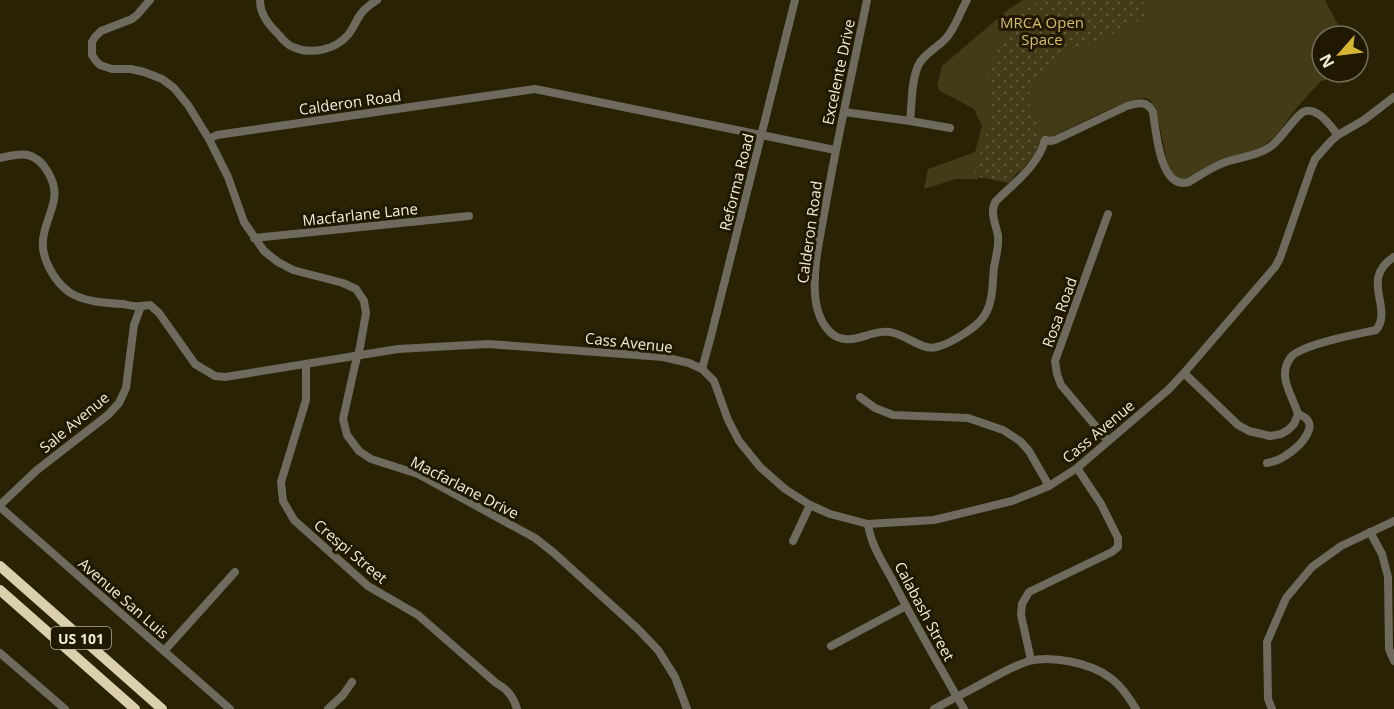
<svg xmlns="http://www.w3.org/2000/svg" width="1394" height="709" viewBox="0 0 1394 709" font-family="'Open Sans',sans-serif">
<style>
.grass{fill:#433a18}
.park{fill:url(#park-dots)}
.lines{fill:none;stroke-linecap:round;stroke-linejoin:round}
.minor{stroke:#6e6a5d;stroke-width:8}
.highway{stroke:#dad0ae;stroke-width:10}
.labels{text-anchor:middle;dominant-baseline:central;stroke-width:6;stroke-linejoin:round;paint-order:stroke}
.shield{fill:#201800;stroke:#b2ac99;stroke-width:1.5}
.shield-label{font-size:14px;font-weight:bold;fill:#f1ecdb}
.park-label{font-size:15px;fill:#d5be6b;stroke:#201800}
.street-label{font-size:15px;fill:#f1ecdb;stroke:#201800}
</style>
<defs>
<pattern id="park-dots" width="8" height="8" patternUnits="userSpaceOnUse" patternTransform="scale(1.5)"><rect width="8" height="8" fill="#433a18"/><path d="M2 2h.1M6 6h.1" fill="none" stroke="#5f5739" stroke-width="1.8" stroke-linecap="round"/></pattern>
</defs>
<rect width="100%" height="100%" fill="#2a2204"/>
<path class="grass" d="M1023,0h302l19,36h-22v36l20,1 -22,9 -23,25 -20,28 -15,12 -77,35 -9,-4 -8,-12 -12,-58c-3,-4 -5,-9 -11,-10 -14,-2 -77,31 -93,39l-11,1 -6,16 -13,16 -11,7 -22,-2 -13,4h-20l-32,10 4,-20 47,-17 7,-26 -8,-17 -34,-18 -3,-6 5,-19 67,-57z"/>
<path class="park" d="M1041,0h101l9,17c-14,3 -25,9 -38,16 -8,4 -16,9 -25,12 -9,2 -19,0 -27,6 -7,5 -7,12 -11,19 -7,11 -21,14 -21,29 -1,16 14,28 13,43l-33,41 -35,-7 11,-42 6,1 -4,-66 33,-58z"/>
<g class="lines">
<g class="minor">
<polyline points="150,0 137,15 132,19 101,31 95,37 92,42 92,55 96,61 100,65 112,69 131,69 144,72 162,79 174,88 188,105 209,139 228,177 244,222 264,251 278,262 293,270 343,283 356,289 364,301 366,313 360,347 355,365 343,419 347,435 359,451 371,459 418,474 535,538 554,553 638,629 658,650 675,677 687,709"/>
<path d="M260,0c0,15 9,25 19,35 4,5 8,10 14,12 18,8 42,3 55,-12 5,-6 8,-14 12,-20 4,-6 11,-11 17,-15"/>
<path d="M867,0c-14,70 -30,139 -42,209 -5,28 -12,57 -10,85 1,14 5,28 15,38 20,19 42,-6 64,1 10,3 19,9 29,13 5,2 12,2 17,0 11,-3 35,-18 42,-27 12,-15 10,-34 12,-52 2,-10 5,-21 4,-31 -2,-12 -9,-24 -2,-35 18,-18 42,-35 49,-61l5,1 5,-1 72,-34c11,-3 20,-6 26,6 3,19 7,79 36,70 12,-7 24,-16 37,-20 15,-5 31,-6 44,-15 12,-8 27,-35 36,-36 13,-3 25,16 32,24"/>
<polyline points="844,112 910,121 950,128"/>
<path d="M910,121c2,-17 1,-39 8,-55 6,-13 21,-19 29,-29 9,-11 13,-25 20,-37"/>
<polyline points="209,139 217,135 535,89 835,150"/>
<path d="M0,158c9,-2 19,-5 28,-3 16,4 29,28 26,44 -2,14 -10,27 -11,41 -2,18 11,41 26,52 15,10 36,11 54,12 5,1 12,3 18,2 3,0 6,-1 9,-1l9,8 36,51 20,12 10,1 173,-28 90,-5 175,13 26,6 13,6 12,12 14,39 11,21 21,26 25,22 25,16 20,9 38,10 66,-4 78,-19 37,-15 28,-18 91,-78 16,-17 91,-106 5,-9 31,-89 4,-10 16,-18 7,-6 26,-15 30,-23"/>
<polyline points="1108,214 1055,361 1057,374 1061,385 1108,441"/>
<polyline points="254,238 469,216"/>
<path d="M306,364v36l-25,82 2,19 11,19 74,66 50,29 78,68c11,6 17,13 21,26"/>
<polyline points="702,369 711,336 795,0"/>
<path d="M1184,373l54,52 11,6 21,5 11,-2 7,-4 6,-6 4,-10c-3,-11 -14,-29 -13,-40 0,-6 3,-13 6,-17 11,-13 67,-23 85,-27 18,-22 -17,-51 18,-73"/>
<polyline points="860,397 875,408 893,415 968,418 1003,430 1020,441 1029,451 1049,486"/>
<path d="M1267,463c6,-1 12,-3 18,-7 13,-8 40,-33 13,-42"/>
<polyline points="0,505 37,470 108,415 119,403 126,388 134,325 141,306"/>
<polyline points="0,507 230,709"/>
<path d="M868,524c3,22 16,40 26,59 22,43 46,84 70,126"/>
<polyline points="1370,532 1382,554 1388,577 1389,649 1394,661"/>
<polyline points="793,541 810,505"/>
<polyline points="831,646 906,606"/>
<polyline points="164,651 235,572"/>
<polyline points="0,653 65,709"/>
<polyline points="1031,660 1021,615 1022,604 1029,592 1112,552 1118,547 1118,538 1101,504 1077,468"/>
<polyline points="328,709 343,695 352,682"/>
<path d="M934,709c16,-9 33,-17 49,-26 15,-8 30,-17 46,-22 23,-6 61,2 80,16 12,8 20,21 27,32"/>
<polyline points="1272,709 1268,699 1267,642 1286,598 1312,567 1341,546 1394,521"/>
</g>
<g class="highway">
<polyline points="0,566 162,709"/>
<polyline points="0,590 135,709"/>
</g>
</g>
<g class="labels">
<rect class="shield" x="51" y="627" width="60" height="22" rx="4.5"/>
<g class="shield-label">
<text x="81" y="638">US 101</text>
</g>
<g class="park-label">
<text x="1042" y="22">MRCA Open<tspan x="1042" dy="17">Space</tspan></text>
</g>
<g class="street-label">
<text transform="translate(838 72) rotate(-78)">Excelente Drive</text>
<text transform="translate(350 102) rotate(-8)">Calderon Road</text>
<text transform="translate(736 182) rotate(-76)">Reforma Road</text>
<text transform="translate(360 214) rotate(-6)">Macfarlane Lane</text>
<text transform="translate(809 232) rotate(-82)">Calderon Road</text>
<text transform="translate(1059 312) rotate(-70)">Rosa Road</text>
<text transform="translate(629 342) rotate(6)">Cass Avenue</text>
<text transform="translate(74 422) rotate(-40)">Sale Avenue</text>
<text transform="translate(1098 431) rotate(-40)">Cass Avenue</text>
<text transform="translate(465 487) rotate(27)">Macfarlane Drive</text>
<text transform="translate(351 551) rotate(40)">Crespi Street</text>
<text transform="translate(124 598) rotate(41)">Avenue San Luis</text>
<text transform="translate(925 611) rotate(62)">Calabash Street</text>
</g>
</g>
<g transform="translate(1340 54) rotate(242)"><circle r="28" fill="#201800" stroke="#746d58" stroke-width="1.5"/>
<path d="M0-4.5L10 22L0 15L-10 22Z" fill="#d5b534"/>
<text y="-9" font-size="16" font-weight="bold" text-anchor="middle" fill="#f1ecdb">N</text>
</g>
</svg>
